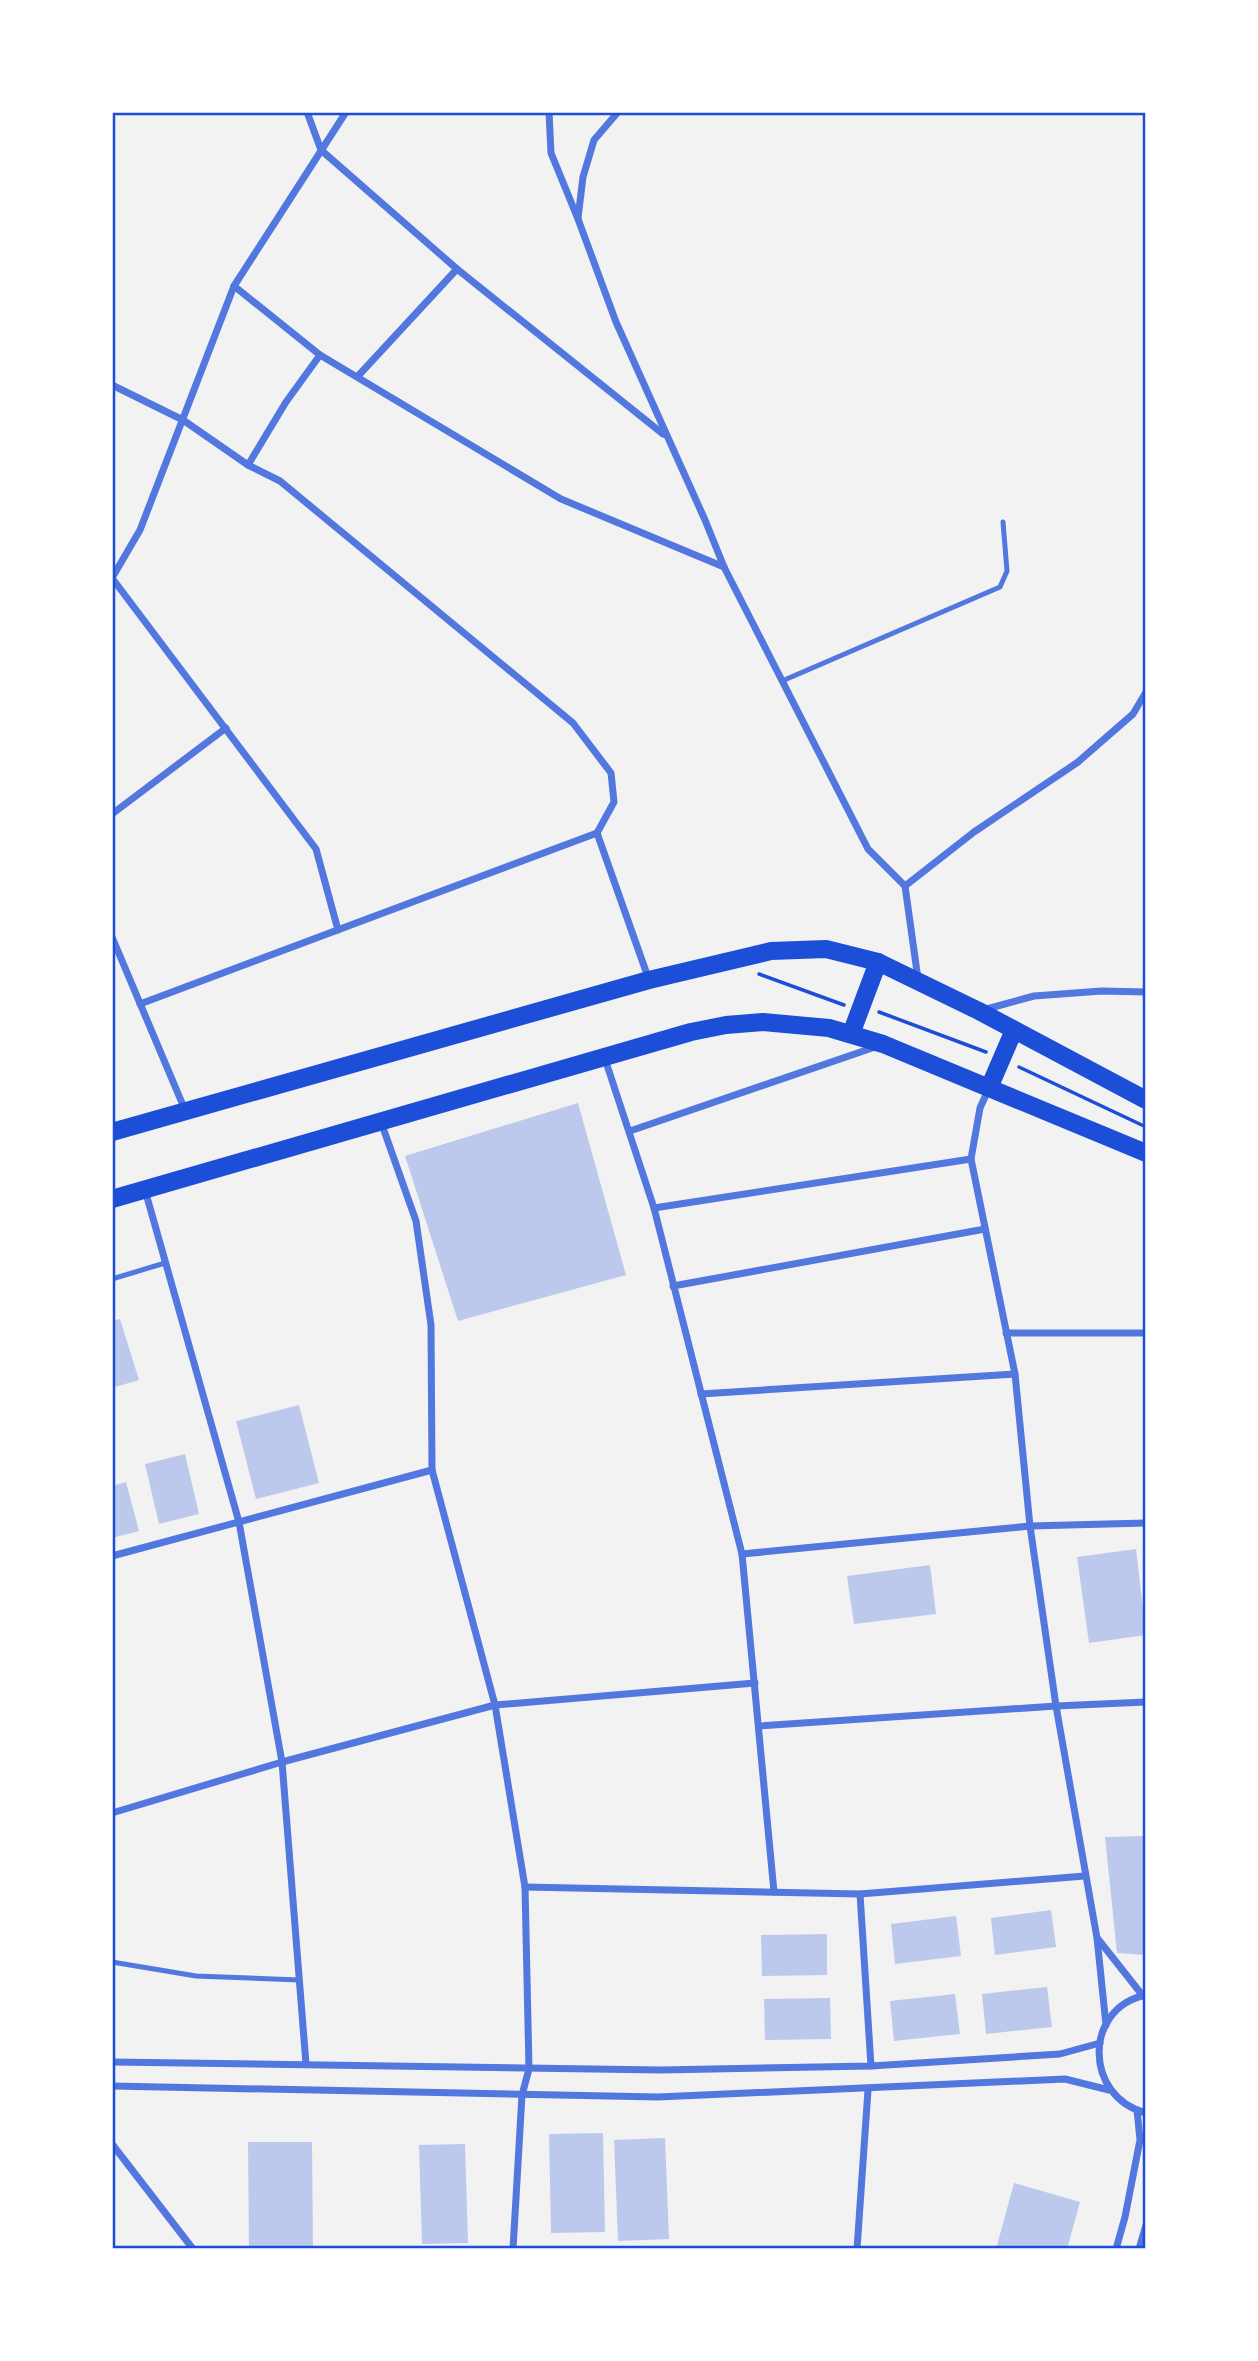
<svg xmlns="http://www.w3.org/2000/svg" width="1258" height="2361" viewBox="0 0 1258 2361" font-family="Ubuntu,sans-serif">
<style>
.building{fill:#bdc9ec}
.lines{fill:none;stroke-linecap:round;stroke-linejoin:round}
.path{stroke:#1d4ed8;stroke-width:3.5}
.service{stroke:#5277de;stroke-width:5}
.minor{stroke:#5277de;stroke-width:7}
.primary{stroke:#1d4ed8;stroke-width:18}
.neatline{fill:none;stroke:#1d4ed8;stroke-width:2.5}
</style>
<rect width="100%" height="100%" fill="#f2f2f2"/>
<g class="building">
<polygon points="578,1103 626,1275 458,1321 405,1156"/>
<polygon points="120,1319 139,1380 112,1388 112,1321"/>
<polygon points="299,1405 319,1483 256,1499 236,1421"/>
<polygon points="185,1454 199,1514 159,1524 145,1464"/>
<polygon points="126,1482 139,1531 112,1538 112,1486"/>
<polygon points="1136,1549 1146,1635 1089,1643 1077,1557"/>
<polygon points="930,1565 936,1614 854,1624 847,1576"/>
<polygon points="1146,1836 1146,1955 1117,1953 1105,1837"/>
<polygon points="1051,1910 1056,1947 995,1955 991,1918"/>
<polygon points="956,1916 961,1956 895,1964 891,1924"/>
<polygon points="827,1934 827,1975 762,1976 761,1935"/>
<polygon points="1047,1987 1052,2027 986,2034 982,1994"/>
<polygon points="955,1994 960,2034 894,2041 890,2001"/>
<polygon points="830,1998 831,2039 765,2040 764,1999"/>
<polygon points="603,2133 605,2232 551,2233 549,2134"/>
<polygon points="665,2138 669,2239 618,2241 614,2140"/>
<polygon points="248,2142 312,2142 313,2249 249,2249"/>
<polygon points="465,2144 468,2243 422,2244 419,2145"/>
<polygon points="1014,2183 1080,2202 1067,2249 996,2249"/>
</g>
<g class="lines">
<g class="path">
<polyline points="759,974 844,1005"/>
<polyline points="879,1012 986,1052"/>
<polyline points="1019,1067 1146,1127"/>
</g>
<g class="service">
<polyline points="782,681 1000,587 1007,571 1003,522"/>
<polyline points="112,1279 165,1263"/>
<polyline points="112,1962 196,1976 299,1980"/>
</g>
<g class="minor">
<polyline points="307,112 321,150 457,269 663,434"/>
<polyline points="549,112 551,153 578,219 616,322 705,520 724,567 868,849 905,886 918,979"/>
<polyline points="578,218 583,177 594,140 618,112"/>
<polyline points="234,286 320,355 561,499 724,567"/>
<polyline points="358,376 457,269"/>
<polyline points="112,385 183,420 248,465 280,481 573,723 611,773 614,802 597,833 140,1004"/>
<polyline points="248,465 286,402 320,355"/>
<polyline points="112,578 140,530 234,286 346,112"/>
<polyline points="112,578 316,849 338,930"/>
<polyline points="112,814 226,728"/>
<polyline points="597,833 649,980"/>
<polyline points="905,886 974,832 1078,762 1133,714 1146,692"/>
<polyline points="112,937 185,1110"/>
<polyline points="983,1010 1034,996 1102,991 1146,992"/>
<polyline points="604,1056 654,1208 742,1554 774,1892"/>
<polyline points="989,1088 980,1108 971,1159 1015,1374 1030,1526 1056,1706 1097,1938 1106,2025"/>
<polyline points="381,1122 416,1221 431,1325 432,1470 495,1705 525,1887 529,2069 522,2095 513,2249"/>
<polyline points="630,1131 878,1046"/>
<polyline points="145,1190 239,1522 282,1762 306,2064"/>
<polyline points="654,1208 971,1159"/>
<polyline points="673,1286 985,1229"/>
<polyline points="1006,1333 1146,1333"/>
<polyline points="701,1394 1015,1374"/>
<polyline points="742,1554 1030,1526 1146,1523"/>
<polyline points="112,1556 432,1470"/>
<polyline points="759,1726 1056,1706 1146,1702"/>
<polyline points="112,1813 282,1762 495,1705 755,1683"/>
<polyline points="525,1887 860,1894 1085,1876"/>
<polyline points="860,1894 871,2066"/>
<polyline points="1098,1939 1143,1996"/>
<path d="M1146,1995c-63,13 -62,102 0,118"/>
<polyline points="112,2062 661,2070 871,2066 1060,2054 1100,2043"/>
<polyline points="112,2086 658,2097 1065,2079 1109,2090"/>
<polyline points="112,2144 193,2249"/>
<polyline points="857,2249 868,2090"/>
<polyline points="1116,2249 1125,2217 1140,2140 1137,2110"/>
<polyline points="1139,2249 1146,2225"/>
</g>
<g class="primary">
<polyline points="851,1034 878,962"/>
<polyline points="989,1088 1014,1030"/>
<polyline points="112,1132 649,980 771,951 826,949 878,962 979,1011 1146,1100"/>
<polyline points="112,1199 691,1032 726,1025 763,1022 829,1028 883,1044 1146,1153"/>
</g>
</g>
<rect width="1258" height="2361" fill="none" stroke="#ffffff" stroke-width="228"/>
<rect x="114" y="114" width="1030" height="2133" class="neatline"/>
</svg>
